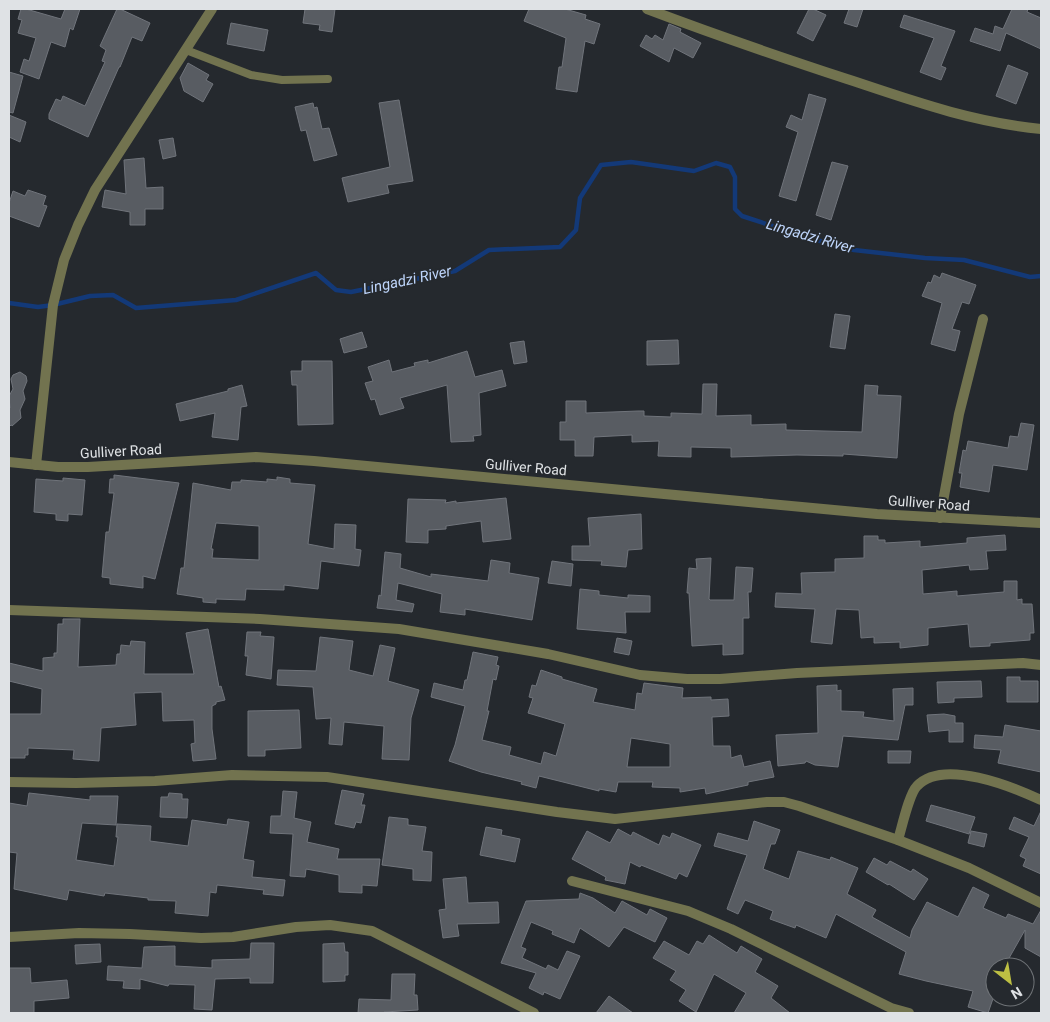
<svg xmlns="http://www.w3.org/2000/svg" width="1050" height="1022" viewBox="0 0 1050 1022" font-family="Roboto,sans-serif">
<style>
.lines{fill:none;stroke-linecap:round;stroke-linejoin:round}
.stream{stroke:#133978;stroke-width:4.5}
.building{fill:#585c62;stroke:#70747b;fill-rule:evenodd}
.lane{stroke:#72734f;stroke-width:8}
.street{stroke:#72734f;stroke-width:10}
.labels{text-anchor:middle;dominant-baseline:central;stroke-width:4;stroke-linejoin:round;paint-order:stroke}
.street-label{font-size:14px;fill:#dfe2e5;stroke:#25292e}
.water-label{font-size:15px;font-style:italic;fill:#bed5fb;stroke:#25292e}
</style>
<rect width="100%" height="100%" fill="#25292e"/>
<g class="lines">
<polyline class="stream" points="9,303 38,307 53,305 90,296 113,295 136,308 236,300 316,273 336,290 351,292 455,271 489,250 560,247 576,230 580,198 601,165 631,162 694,171 716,163 730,167 735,177 735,209 742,216 809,238 854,250 925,258 964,260 1030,277 1041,276"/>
</g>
<g class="building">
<polygon points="21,9 26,9 61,19 65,9 80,9 73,30 70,28 65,47 51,42 39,79 20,72 24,59 29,61 36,38 18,33 22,20 18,19"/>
<polygon points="117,9 120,9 150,23 142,41 132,37 120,67 119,67 88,137 49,119 49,114 56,99 61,101 63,96 85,106 105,62 102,61 106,50 100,46"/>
<polygon points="305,9 335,9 332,32 319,30 320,25 303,23"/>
<polygon points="529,9 565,9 586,15 585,19 600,24 594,44 585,41 577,92 556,89 559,67 562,67 566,38 524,21"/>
<polygon points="809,9 813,9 826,15 813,41 797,33"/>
<polygon points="849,9 863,9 857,27 844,23"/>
<polygon points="1012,9 1028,9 1027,12 1041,18 1041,49 1006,33 1000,51 970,41 975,28 993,34 995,26 1003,29"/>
<polygon points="904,15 955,31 941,66 946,68 941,80 920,72 934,38 900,27"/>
<polygon points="231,23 268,30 264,51 227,44"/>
<polygon points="669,24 681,29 680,32 701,43 693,58 674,48 669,62 640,46 646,35 652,39 655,35 663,40"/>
<polygon points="188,63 209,75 206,80 213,84 203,102 184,91 180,78"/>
<polygon points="1008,65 1028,73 1016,104 996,96"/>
<polygon points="9,72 23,76 13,113 9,112"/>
<polygon points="809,94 826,99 796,201 779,196 798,132 786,127 791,115 802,120"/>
<polygon points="399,100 413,181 387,185 389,193 348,202 342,178 390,167 379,103"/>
<polygon points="313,103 314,108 317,107 322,129 329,128 337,155 314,161 306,130 301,131 295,107"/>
<polygon points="9,115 26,122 20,142 9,137"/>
<polygon points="173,138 176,156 163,159 159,140"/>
<polygon points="144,158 146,188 163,187 163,209 145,209 145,225 130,225 130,212 102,207 105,190 126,194 124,160"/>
<polygon points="832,162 848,166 831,220 816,215"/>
<polygon points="28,190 46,196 43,205 47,206 39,227 9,216 9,203 13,191 25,196"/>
<polygon points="942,273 976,285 969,304 962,302 952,329 960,331 955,351 931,344 942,303 922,296 928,282 931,283 934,275 940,278"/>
<polygon points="835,314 850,316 845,349 830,347"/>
<polygon points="362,332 367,347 344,353 340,339"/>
<polygon points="678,340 679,364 647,365 647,341"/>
<polygon points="524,341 527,362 514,364 510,343"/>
<polygon points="467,351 475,377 502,370 506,386 479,393 481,435 473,436 474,441 451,442 447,385 400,398 404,408 380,415 375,399 371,400 365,383 373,381 368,367 389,360 392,372 415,366 414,363 428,360 428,363"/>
<polygon points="302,361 332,361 333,424 298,425 297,385 292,385 291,371 302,371"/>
<polygon points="20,372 26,376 27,381 23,391 25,399 20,410 21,418 12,426 12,425 9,426 9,409 10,408 9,396 13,389 11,379 13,375"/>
<polygon points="703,384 717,384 716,416 751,415 751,425 786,424 786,430 862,432 865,385 878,386 877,395 901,396 897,458 843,454 843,456 797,455 731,457 731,448 691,447 691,457 658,456 659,441 632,442 632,435 594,437 593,456 575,456 575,440 560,440 560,422 566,422 566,401 586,401 586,413 638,411 644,411 644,416 671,417 671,413 702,414"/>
<polygon points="242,385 247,406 241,407 238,440 212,437 215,413 180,421 176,404 228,391 228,389"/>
<polygon points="1021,423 1034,425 1027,470 993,465 989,492 960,487 962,473 959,473 963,450 966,451 968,441 1008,448 1010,436 1018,437"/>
<polygon points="114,475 179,483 155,579 143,576 143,588 110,584 110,578 102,577 106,532 109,532 114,493 109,493 110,479 114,479"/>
<path d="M277,477l13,2v4l25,2 -7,59 26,5 1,-25 21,1 -1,24 6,1 -2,16 -38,-5 -3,28 -34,-4v5l-38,-1 -1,11 -29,-1v4l-13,-1v-4l-26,-4 4,-26h3l9,-85 38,7 1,-8h9v-2l26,2v-3l10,1zM216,523l43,3v34l-47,-2 1,-9h-2z"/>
<polygon points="63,478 85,480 82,515 68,514 68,521 56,520 56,514 34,512 36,479 63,481"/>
<polygon points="506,498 511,539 483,542 481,521 446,526 446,529 428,530 428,543 406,542 408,499 446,500 445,503 456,501 456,503"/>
<polygon points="641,514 642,549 628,550 626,567 601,565 602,561 572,560 572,546 590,546 588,518"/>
<polygon points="1005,535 1006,550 986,551 988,569 970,570 969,565 922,570 923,594 957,591 957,596 1004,592 1004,581 1017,581 1017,600 1022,599 1022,604 1032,604 1034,633 1030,633 1030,640 990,643 990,646 970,647 968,624 928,628 928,645 900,648 900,642 874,643 874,637 861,638 859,610 836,609 832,644 811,642 815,609 775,607 776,593 802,594 801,573 835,572 835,559 864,558 864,536 878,536 878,540 885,540 885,543 920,541 920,547 967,543 967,538"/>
<polygon points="385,552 401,554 400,568 431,577 431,574 488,581 491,560 510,563 509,573 539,578 532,620 465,609 465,615 440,612 442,594 398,583 396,600 414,604 412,612 377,608 379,595 381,596"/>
<polygon points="711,558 709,599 710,600 734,600 736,567 753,568 751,592 748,592 749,618 743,618 743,654 723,655 723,644 692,646 689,593 687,593 689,568 697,569 696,559"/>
<polygon points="552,561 573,564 571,586 548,583"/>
<polygon points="580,589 599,591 599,595 628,598 628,595 650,596 650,612 625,612 626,633 577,629"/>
<polygon points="63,619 80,619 78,667 116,665 117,654 120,654 121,645 130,646 131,641 145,642 144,674 194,674 186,633 208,629 219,687 221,686 225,700 216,702 216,704 212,706 212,729 216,759 193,761 191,744 195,743 194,720 163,721 162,692 134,693 136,725 101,728 99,761 73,759 74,750 28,748 28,755 25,755 25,758 9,758 9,714 41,714 42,689 9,681 9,663 43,671 43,658 54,657 54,653 57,653 58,624 63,624"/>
<polygon points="247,632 261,632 260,636 274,637 271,679 246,675 248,656 245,656"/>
<polygon points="320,637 353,641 349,670 373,676 380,645 395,648 388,681 419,690 411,718 409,760 382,759 384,726 344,722 342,745 329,744 331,718 316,719 313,687 277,685 278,670 316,671"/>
<polygon points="617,638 632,641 629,655 614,652"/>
<path d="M473,652l25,5 -2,8 3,1 -3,14 -3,-1 -6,32h2l-7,29 29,7 -2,8 32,9 3,-12 12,4 9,-32 -37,-11 5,-15 -4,-1 3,-12 4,1 5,-16 21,7v2l35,10 -4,13 42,8 2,-17 5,1 2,-11 39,5 -1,10 29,-1v3l17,-1 1,17 -17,1 1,29h17l1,12 10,-3 3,12 26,-6 4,16 -26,5v3l-42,9 -1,-6 -25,4v-4l-28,-1 1,-5h-35l-2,10 -17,-3v2l-60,-15 -3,12 -15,-4 1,-2 -41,-10 -32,-11 6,-16 10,-39 -34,-9 3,-14 29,7 2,-10h2zM631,738l39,6v23h-43z"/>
<polygon points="1007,677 1020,677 1020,681 1038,681 1038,702 1007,702"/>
<polygon points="981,681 982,697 954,698 954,702 938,703 937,682"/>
<polygon points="837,685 837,691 841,690 841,711 864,712 863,717 894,721 893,689 913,688 913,705 905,705 898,740 843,736 838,767 815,765 806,761 805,763 778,766 776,735 818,733 817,686"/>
<polygon points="299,710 301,748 265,750 265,756 248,756 248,711"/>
<polygon points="944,714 955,716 955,723 963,723 963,742 949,742 949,730 929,732 927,715"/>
<polygon points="1005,725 1041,731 1041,772 998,763 1001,750 974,748 975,735 1003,737"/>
<polygon points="888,751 911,751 910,763 888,763"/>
<polygon points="342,790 364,794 361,805 365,805 361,823 356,822 354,828 335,824"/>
<polygon points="283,791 297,792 294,818 311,822 307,842 339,849 337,859 380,859 377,886 362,885 362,893 339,892 339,875 306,869 305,877 290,876 293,834 270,833 271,816 281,816"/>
<polygon points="29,793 90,800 90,796 118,796 116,825 82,823 76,860 114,866 118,837 116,837 117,824 151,826 150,841 188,846 192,820 227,825 228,819 249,822 243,859 254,861 252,877 285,880 283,896 263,894 264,890 217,885 216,893 210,892 208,916 175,913 176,901 148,900 148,898 105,893 104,896 69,890 67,900 14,889 17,853 9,852 9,803 27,806"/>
<polygon points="169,793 182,794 182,799 188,799 187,818 160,817 161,797 168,797"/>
<polygon points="931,805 975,817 969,834 926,821"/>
<polygon points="1041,811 1041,874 1023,866 1026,859 1020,856 1029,837 1009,829 1014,817 1034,826"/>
<polygon points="389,817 408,819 408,825 426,827 422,851 432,852 431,881 413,880 413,869 382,865"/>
<polygon points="754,821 780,830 775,844 771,844 763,869 789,879 798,851 830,860 831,857 858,868 847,894 876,910 872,917 910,938 912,930 927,902 958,917 973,887 989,895 983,908 1006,918 1008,914 1033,924 1041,910 1041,957 1025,948 1025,930 1004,967 995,967 995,993 988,1013 968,1007 973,991 926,981 899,974 906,952 836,914 826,938 796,925 795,928 770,919 773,911 745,900 738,914 727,909 747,855 714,846 718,833 748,841"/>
<polygon points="486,827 502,830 501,835 520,839 515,862 480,855"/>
<polygon points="618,829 631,836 633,832 659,845 663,835 670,838 672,833 701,845 687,877 679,873 676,879 641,865 640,867 630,862 625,884 605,880 606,877 572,859 587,831 610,843"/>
<polygon points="971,831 987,834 984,847 968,843"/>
<polygon points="874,858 887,865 890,861 911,872 913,869 928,879 914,900 889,884 888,885 866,872"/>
<polygon points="466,877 468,903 498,902 499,923 457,924 459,936 443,938 439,910 446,909 443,879"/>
<polygon points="580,893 593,898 615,913 622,901 647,915 650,909 667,918 655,942 624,927 609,947 580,928 574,943 552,934 553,931 531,922 521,947 526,949 522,958 546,969 548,965 558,970 567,951 580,956 560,999 544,992 543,995 529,988 536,973 501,963 526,901 579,899"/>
<polygon points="709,935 737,953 741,946 762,959 755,972 778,986 771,998 790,1013 734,1013 746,993 714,974 696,1012 679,1001 686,990 670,980 676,971 653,958 664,941 689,955 697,941 703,944"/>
<polygon points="251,943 274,943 273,983 250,983 250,978 215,979 212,1010 194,1009 195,985 169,984 168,986 140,979 140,989 123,988 124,981 107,980 108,966 142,968 144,947 175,946 175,966 212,968 212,960 250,959"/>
<polygon points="344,943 345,952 348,952 348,975 345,975 345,981 323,982 323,944"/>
<polygon points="100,944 101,962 76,964 75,945"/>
<polygon points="9,968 30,968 31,983 67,980 69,998 34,1001 34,1013 9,1013"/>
<polygon points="392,974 415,974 414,995 417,995 418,1010 384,1012 384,1013 358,1013 359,999 391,1000"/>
<polygon points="609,996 633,1013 596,1013"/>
</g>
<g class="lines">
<polyline class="lane" points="186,50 251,75 282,80 328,79"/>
<g class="street">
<path d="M647,9c66,25 133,48 200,70 66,22 124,43 194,50"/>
<polyline points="9,462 58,467 88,467 256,457 314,461 877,514 1041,523"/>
<polyline points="36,465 53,305 64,260 78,225 95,190 212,9"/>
<polyline points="940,518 959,414 983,319"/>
<polyline points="9,610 260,619 399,629 548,654 640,675 687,679 720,679 797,673 1023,663 1041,665"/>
<polyline points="9,782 76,783 155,781 232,775 327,777 557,812 615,819 767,802 784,802 799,806 898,840 969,868 1041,903"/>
<path d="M898,840c4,-13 11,-46 19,-54 26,-28 96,1 124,14"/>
<polyline points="572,881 688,911 731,929 891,1008 909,1013"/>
<polyline points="9,937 79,933 130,934 201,938 233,937 296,927 330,925 372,931 534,1013"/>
</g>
</g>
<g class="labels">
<g class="street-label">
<text transform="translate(121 451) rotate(-3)">Gulliver Road</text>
<text transform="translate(526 467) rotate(5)">Gulliver Road</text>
<text transform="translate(929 503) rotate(4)">Gulliver Road</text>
</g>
<g class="water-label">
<text transform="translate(810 236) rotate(16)">Lingadzi River</text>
<text transform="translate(407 280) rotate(-12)">Lingadzi River</text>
</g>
</g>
<rect width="1050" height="1022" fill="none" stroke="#dfe2e5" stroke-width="20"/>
<g transform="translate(1010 982) rotate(149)"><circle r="24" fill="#25292e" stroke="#6f7377"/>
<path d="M0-4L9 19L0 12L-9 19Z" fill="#bdbf43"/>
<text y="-8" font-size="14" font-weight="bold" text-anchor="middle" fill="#dfe2e5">N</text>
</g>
</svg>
